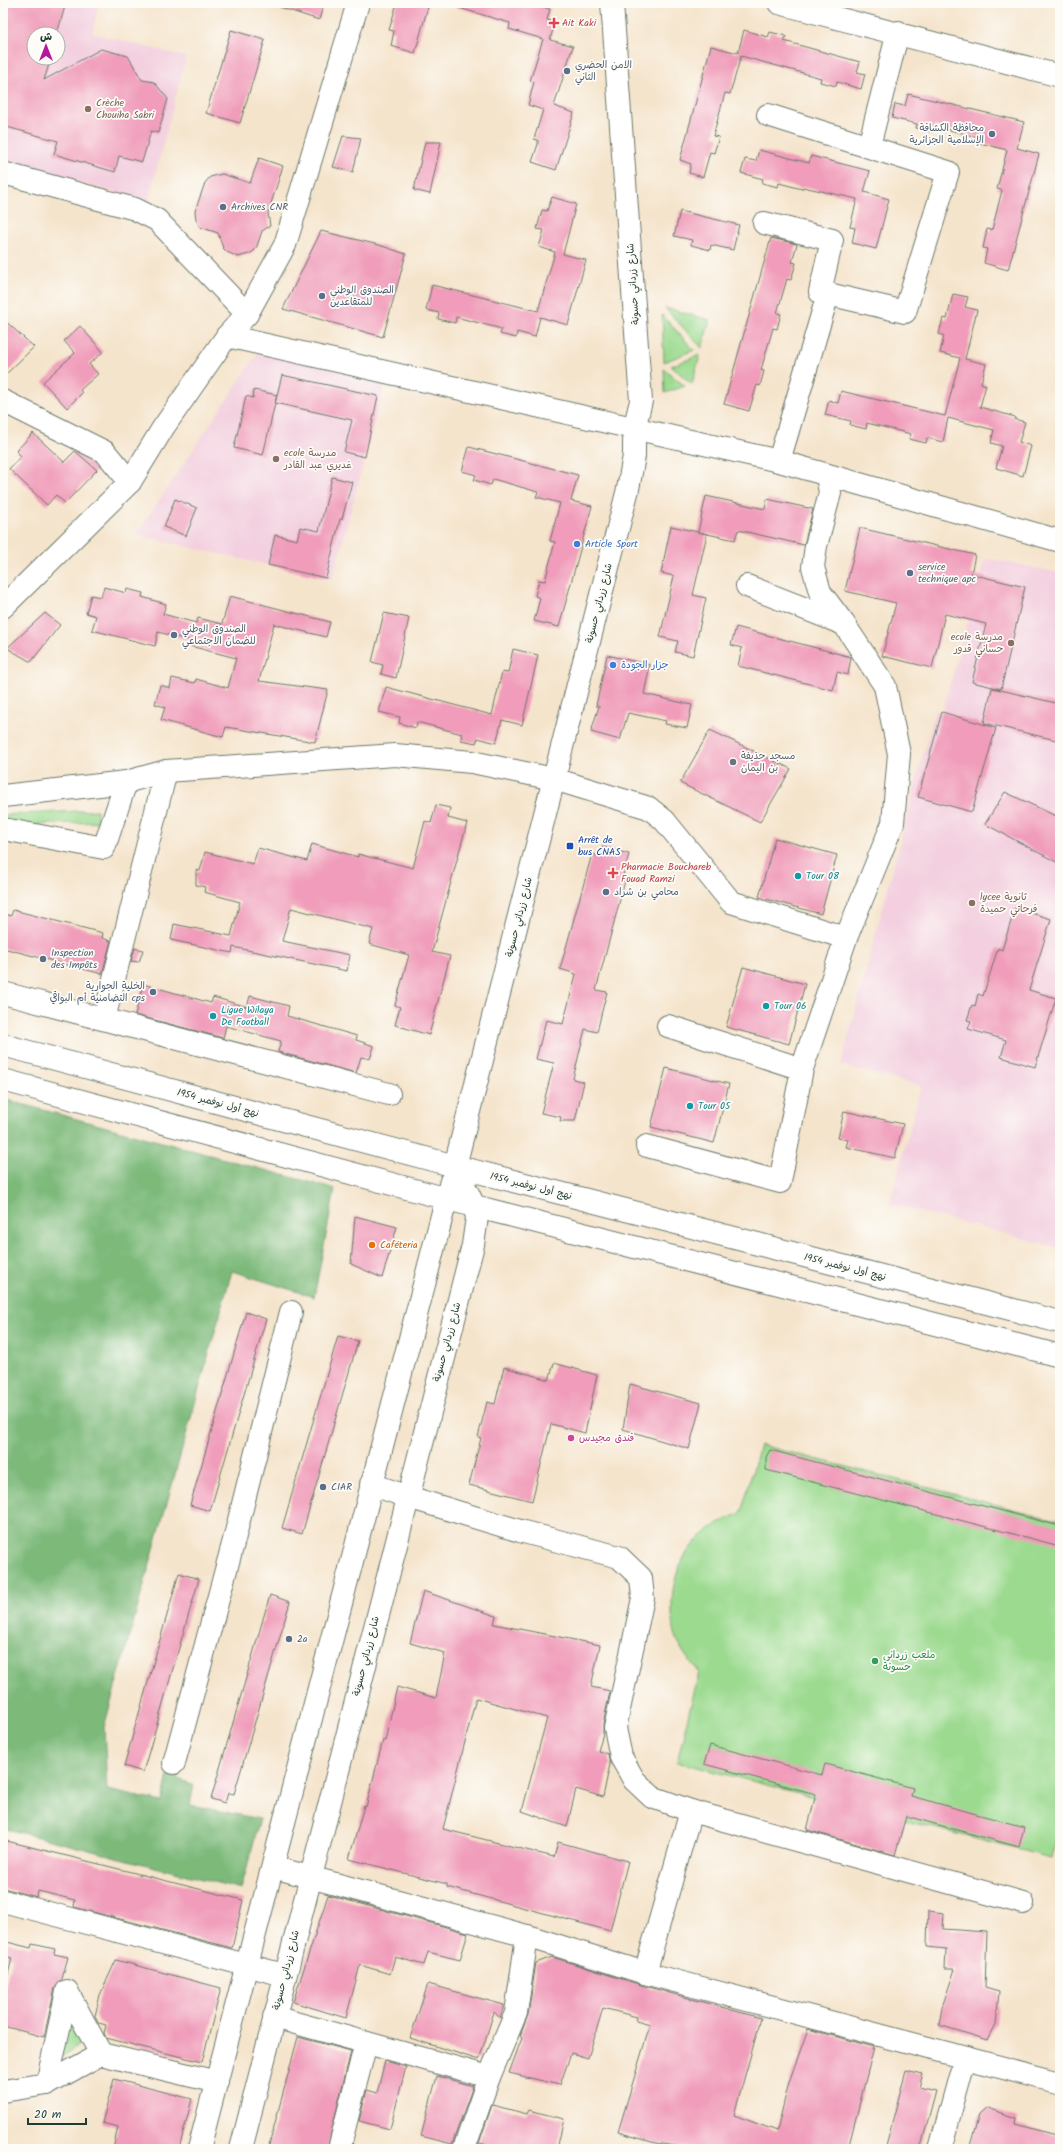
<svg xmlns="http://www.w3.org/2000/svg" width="1063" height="2152" viewBox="0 0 1063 2152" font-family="Kalam,'Playpen Sans Arabic',sans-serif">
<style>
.built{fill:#f3cfdf;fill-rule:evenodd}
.green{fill:#9cda90;stroke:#5e8c62}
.forest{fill:#7dba7a;stroke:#4e7c57}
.building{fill:#f09cba}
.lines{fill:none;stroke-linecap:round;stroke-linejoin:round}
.street-casing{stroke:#6a7769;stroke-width:24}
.secondary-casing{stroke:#6a7769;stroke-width:24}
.primary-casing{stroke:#6a7769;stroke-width:24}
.highway-casing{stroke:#6a7769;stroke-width:24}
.street{stroke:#fff;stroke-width:22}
.secondary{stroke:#fff;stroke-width:22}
.primary{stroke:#fff;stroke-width:22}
.highway{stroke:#fff;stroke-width:22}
.health-dot{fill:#e0444e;stroke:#fdfcf7;stroke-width:1.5}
.service-dot{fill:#5c6f8a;stroke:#fdfcf7;stroke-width:1.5}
.education-dot{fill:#8d6e63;stroke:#fdfcf7;stroke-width:1.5}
.shop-dot{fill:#3f7fe0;stroke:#fdfcf7;stroke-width:1.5}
.worship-dot{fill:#6b7280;stroke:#fdfcf7;stroke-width:1.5}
.transit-dot{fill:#1a4fb4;stroke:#fdfcf7;stroke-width:1.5}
.culture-dot{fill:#0f9aa8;stroke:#fdfcf7;stroke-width:1.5}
.food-dot{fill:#e8710a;stroke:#fdfcf7;stroke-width:1.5}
.hotel-dot{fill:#d1479c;stroke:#fdfcf7;stroke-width:1.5}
.leisure-dot{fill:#2e9e5b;stroke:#fdfcf7;stroke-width:1.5}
.labels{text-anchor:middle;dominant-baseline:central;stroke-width:3.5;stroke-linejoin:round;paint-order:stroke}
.health-label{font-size:10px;fill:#be3a42;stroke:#fdfcf7;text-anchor:start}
.service-label{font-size:10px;fill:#4e5e75;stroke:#fdfcf7;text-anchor:start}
.education-label{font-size:10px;fill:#785e54;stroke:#fdfcf7;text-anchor:start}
.street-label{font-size:10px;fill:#1f3d34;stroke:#fdfcf7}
.shop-label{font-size:10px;fill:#366cbe;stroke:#fdfcf7;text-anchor:start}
.worship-label{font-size:10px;fill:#5b616d;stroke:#fdfcf7;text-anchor:start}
.transit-label{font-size:10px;fill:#164399;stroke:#fdfcf7;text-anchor:start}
.culture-label{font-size:10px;fill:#0d838f;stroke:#fdfcf7;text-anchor:start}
.food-label{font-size:10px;fill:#c56008;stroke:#fdfcf7;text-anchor:start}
.hotel-label{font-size:10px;fill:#b23c85;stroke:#fdfcf7;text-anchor:start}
.leisure-label{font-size:10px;fill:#27864d;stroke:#fdfcf7;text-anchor:start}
</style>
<rect width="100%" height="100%" fill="#fdfcf7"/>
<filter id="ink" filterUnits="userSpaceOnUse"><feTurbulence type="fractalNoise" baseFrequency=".025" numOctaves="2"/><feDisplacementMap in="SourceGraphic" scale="8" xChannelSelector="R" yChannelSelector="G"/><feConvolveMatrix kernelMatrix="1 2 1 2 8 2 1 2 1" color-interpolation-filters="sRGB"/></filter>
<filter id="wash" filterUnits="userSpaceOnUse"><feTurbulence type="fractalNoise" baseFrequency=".012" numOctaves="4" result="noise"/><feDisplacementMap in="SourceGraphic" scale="16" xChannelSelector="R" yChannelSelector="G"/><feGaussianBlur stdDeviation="0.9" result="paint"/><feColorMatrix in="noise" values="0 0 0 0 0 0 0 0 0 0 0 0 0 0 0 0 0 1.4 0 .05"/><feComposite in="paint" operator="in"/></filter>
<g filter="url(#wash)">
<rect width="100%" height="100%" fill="#f5e4cc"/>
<g class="built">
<path d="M3,3h96l-7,30 94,24 -38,145 -145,-42zM34,34h24v24h-24z"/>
<polygon points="260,350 385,384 332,580 136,535"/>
<polygon points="986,558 1060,573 1060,1248 890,1204 921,1086 841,1065 935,711 942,712"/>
</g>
<g class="green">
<polygon points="665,308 710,320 702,348"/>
<polygon points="662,315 694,350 664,362"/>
<polygon points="700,355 692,384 671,366"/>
<polygon points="664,369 685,386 665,393"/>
<polygon points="97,810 97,822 3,826 3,815"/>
<path d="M760,1445l300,76v299l-9,38 -374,-96 22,-90c-6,-7 -12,-14 -17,-22 -7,-11 -10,-28 -10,-41 -1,-48 25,-80 69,-96z"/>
<polygon points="68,2015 82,2037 80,2044 59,2058"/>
</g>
<polygon class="forest" points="3,1099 335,1189 314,1297 232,1271 104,1727 107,1790 162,1802 168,1775 194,1785 190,1805 260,1819 241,1889 3,1828"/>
<g id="blocks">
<g class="building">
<polygon points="3,3 66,3 57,34 34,34 34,58 51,58 44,80 101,49 128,56 142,80 154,82 168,99 158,133 151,131 142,162 119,156 115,172 54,154 58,141 3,126"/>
<polygon points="277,3 324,3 319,20 276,6"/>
<polygon points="397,3 429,3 415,53 391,46 394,31 389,30"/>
<polygon points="456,3 528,3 550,9 547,20 555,22 550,40 573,46 554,106 574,113 556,170 532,162 538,144 538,140 534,139 543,110 528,105 534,82 530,81 543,39 509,29 510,23 456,7"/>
<polygon points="231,30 265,40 240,123 206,113"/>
<polygon points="744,30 768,37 770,32 786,36 784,41 860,62 857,72 865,74 861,89 837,82 836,86 820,82 821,78 741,56 730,94 725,93 713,136 719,137 714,153 710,152 703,177 689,173 691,164 680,160 711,46 738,53"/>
<polygon points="908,94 1024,122 1017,148 1039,154 1008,270 984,263 987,249 983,248 987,229 992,230 1002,190 997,189 1007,150 976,142 977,137 934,126 932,132 916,128 917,124 892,118 895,104 905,106"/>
<polygon points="343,136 361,138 353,172 333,167"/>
<polygon points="425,142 441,142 430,194 414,190"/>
<polygon points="759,150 809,163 811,156 870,171 864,192 889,199 876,249 852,243 855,228 850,227 857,199 803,187 802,189 779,183 778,187 762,183 763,179 741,173 745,159 756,161"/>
<polygon points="259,158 283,166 268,213 270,226 262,231 257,246 254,251 249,254 238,257 227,252 223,248 218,233 200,227 196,220 195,211 205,183 210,177 222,174 250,183"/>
<polygon points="552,197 576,204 563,254 586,260 568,325 540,317 535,337 517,332 516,338 500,334 502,329 456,317 455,323 438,319 439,313 426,310 432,285 538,311 555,252 539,247 544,230 537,229 542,210 547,211"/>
<polygon points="680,211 739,225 733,250 711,245 710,250 691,245 692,240 674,236"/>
<polygon points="321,231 379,245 406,254 383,337 283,309"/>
<polygon points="771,238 797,244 792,262 796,263 791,280 787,279 777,313 781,314 777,329 773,328 761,370 764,371 760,386 757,385 749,411 724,404"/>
<polygon points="953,294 968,297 965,307 977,310 965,359 986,364 981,383 986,385 980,407 1015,417 1014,419 1025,422 1019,442 1031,446 1023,476 996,468 1002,446 991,443 994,430 948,418 943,442 927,438 926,443 909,439 911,434 867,423 866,429 850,425 851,421 825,415 829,400 838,403 841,391 945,416 960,358 940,353 944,336 939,334 943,318 947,319"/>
<polygon points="3,319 34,347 3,377"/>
<polygon points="80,326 103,352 89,364 98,374 80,390 82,393 67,408 43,382 75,353 64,341"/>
<polygon points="282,375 378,396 365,457 344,452 352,420 275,403"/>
<polygon points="254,390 277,395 263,455 234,448 246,396 253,398"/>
<polygon points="33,433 64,462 75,451 97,470 65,503 56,495 47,505 9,469 21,456 16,451"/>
<polygon points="469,447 578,475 571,501 592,506 559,627 534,621 540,598 535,596 539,580 545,581 549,565 555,542 550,541 560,503 536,497 538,492 493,479 491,485 474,480 476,475 462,471"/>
<polygon points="332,477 352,482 342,519 340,519 326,578 268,565 275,535 297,540 300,527 319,531"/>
<polygon points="706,496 765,509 767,499 813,509 804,545 738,530 735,540 698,532"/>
<polygon points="175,499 197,508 186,536 164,527"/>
<polygon points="671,526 707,534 693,595 706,598 693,656 675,652 678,641 660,637 674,576 661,573"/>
<polygon points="860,528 975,555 971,574 1025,587 1001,689 972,682 986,624 945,614 932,668 882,656 896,603 845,591"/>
<polygon points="104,587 126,593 127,589 143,593 142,597 166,604 163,614 196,623 198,618 222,624 230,596 330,622 326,637 274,624 259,681 328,690 315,742 226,727 223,737 161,720 165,707 155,704 160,685 170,688 172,678 195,683 196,679 228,688 236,658 190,646 192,641 158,632 155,646 92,630 96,616 86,613 91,595 101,597"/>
<polygon points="45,613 60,625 31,662 7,648"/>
<polygon points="384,613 409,618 396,678 381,674 383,665 372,662"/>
<polygon points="736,627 851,657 848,675 837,672 833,690 738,666 742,648 731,645"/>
<polygon points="513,649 538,655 522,725 502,720 496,743 478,738 476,743 461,740 462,734 417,722 416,728 399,723 400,717 379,712 386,687 492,715 502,672 508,673"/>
<polygon points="607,655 650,665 644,694 692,705 687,728 665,724 666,721 628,713 620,740 591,732 599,706 596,706"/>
<polygon points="992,688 1060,704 1060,741 984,723"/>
<polygon points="942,712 996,728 972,812 918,797"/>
<polygon points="710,730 791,769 760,822 680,783"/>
<polygon points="1005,792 1060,818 1060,864 985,824"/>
<polygon points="436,805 450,808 448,818 467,823 432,952 450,956 429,1035 395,1025 400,1007 395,1005 409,955 369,944 373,929 291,908 282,941 350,955 347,971 233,947 232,953 171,940 174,924 231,936 240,902 204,892 205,887 196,885 196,870 200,871 205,852 253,864 258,848 307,861 312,844 358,857 358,854 413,868 425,821 431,823"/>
<polygon points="775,838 837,855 821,914 759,897"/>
<polygon points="602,847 629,854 622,880 625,881 596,990 607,992 602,1011 597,1032 585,1029 573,1079 584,1082 575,1121 560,1121 561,1117 541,1113 554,1063 536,1059 546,1020 563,1024 576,974 560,969 592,854 599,856"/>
<polygon points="1015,908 1051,919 1029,990 1056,998 1035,1067 1001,1057 1006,1040 968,1029 971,1021 967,1020 972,1005 975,1006 978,994 983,996 998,948 1002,950"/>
<polygon points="13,910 103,933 102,938 111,941 102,974 3,948 3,913 11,916"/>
<polygon points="135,948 143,950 139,962 131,961"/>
<polygon points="743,967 805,984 789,1044 726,1027"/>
<polygon points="143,984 211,1003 213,997 247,1007 250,996 289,1006 287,1016 357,1036 356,1040 374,1046 370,1059 361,1057 356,1073 278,1052 281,1041 226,1026 223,1038 135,1015"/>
<polygon points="666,1068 729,1084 714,1143 651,1127"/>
<polygon points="844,1111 903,1124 895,1158 846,1147 848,1140 838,1138"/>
<polygon points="355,1216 397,1227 382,1278 351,1264"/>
<polygon points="246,1312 266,1319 210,1511 190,1505"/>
<polygon points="338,1336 358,1341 302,1534 282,1528"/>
<polygon points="554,1363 597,1375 585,1433 551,1424 532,1501 469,1485 481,1438 478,1437 487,1402 495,1404 504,1367 549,1380"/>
<polygon points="630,1384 701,1403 689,1449 623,1429"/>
<polygon points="770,1450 1060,1526 1060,1546 766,1470 766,1457"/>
<polygon points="179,1573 199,1579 143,1772 124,1766"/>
<polygon points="423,1591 496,1616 494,1624 600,1645 591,1687 610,1691 603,1725 603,1733 598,1751 608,1754 610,1764 603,1797 576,1789 567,1827 522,1811 547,1718 476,1698 443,1829 554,1857 558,1842 628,1861 610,1931 447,1887 447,1884 349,1859 364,1806 366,1807 383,1740 385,1741 397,1687 436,1698 445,1653 410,1643"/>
<polygon points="270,1595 290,1602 234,1794 228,1793 225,1803 211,1799"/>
<polygon points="710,1745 822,1775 825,1764 913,1788 911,1796 1024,1827 1019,1847 906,1816 895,1855 807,1830 816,1794 704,1764"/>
<polygon points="3,1840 243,1900 232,1948 74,1907 75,1900 38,1891 37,1897 3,1888"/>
<polygon points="328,1895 468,1933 460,1960 428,1952 424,1965 395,1957 390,1974 360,1965 346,2018 293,2002"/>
<polygon points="928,1911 944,1913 943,1929 987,1932 985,1988 999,1992 996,2024 988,2040 939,2025 942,2007 955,1969 945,1969 946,1949 927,1947"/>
<polygon points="7,1942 31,1948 32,1944 55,1949 54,1954 68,1957 62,1979 55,1988 44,2037 3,2026 3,1995 12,1958 3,1956"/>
<polygon points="552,1957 641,1985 761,2018 734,2115 777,2131 789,2082 808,2029 874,2047 848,2149 697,2149 655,2143 618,2132 650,2025 636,2021 637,2017 603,2008 588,2058 571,2053 560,2085 509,2073 522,2038 520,2036 528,2015 536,1963"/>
<polygon points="116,1960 221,1988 202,2062 106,2038 104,2033 106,2025 99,2023 95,2016 100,1995"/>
<polygon points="428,1984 504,2005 500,2018 494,2012 479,2060 410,2038"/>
<polygon points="298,2037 351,2051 327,2149 268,2149"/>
<polygon points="385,2061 406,2067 390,2129 359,2121 367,2090 377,2093"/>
<polygon points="906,2070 923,2074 919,2087 936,2091 928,2121 920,2149 885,2149"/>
<polygon points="437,2076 473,2086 452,2144 421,2136"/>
<polygon points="114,2079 192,2099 179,2149 113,2149 118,2127 102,2123"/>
<polygon points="492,2105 527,2114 529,2110 564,2119 557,2149 504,2149 479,2143"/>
<polygon points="987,2108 1017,2118 1016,2124 1060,2136 1060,2149 969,2149 979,2115"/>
</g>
</g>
</g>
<g filter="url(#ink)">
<use href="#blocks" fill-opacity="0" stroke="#6a7769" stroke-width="1"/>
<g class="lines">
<g class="street-casing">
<g id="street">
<polyline points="768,115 948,172 905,312 828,294 779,461"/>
<polyline points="869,146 898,32"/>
<polyline points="3,173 135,209 157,220 247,314"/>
<polyline points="764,223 832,240 820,292 828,294"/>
<polyline points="3,401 105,452 130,482"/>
<polyline points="827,475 830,493 816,546 813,567 820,592 844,624"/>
<polyline points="747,586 844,624 885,686 899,754 893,823 846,938"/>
<polyline points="554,779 649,808 664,820 731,902 846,938 802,1069 780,1182 647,1146"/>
<polyline points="3,829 104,848 126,782"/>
<polyline points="3,993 389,1094"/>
<polyline points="104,1019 166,771"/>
<polyline points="668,1026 802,1069"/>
<polyline points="408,1497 520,1531 619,1557 641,1578 643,1598 615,1728 621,1757 634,1780 652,1797 691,1811 1023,1903"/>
<polyline points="174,1763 234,1540 291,1312"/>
<polyline points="3,1901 284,1975"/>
<polyline points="645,1973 691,1811"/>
<polyline points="274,2017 489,2077"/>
<polyline points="47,2084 67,1991 101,2054"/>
<polyline points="3,2091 47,2084 101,2054 217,2082"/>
<polyline points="339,2149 366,2043"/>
<polyline points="464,2149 489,2077 516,2013 527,1936"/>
<polyline points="940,2149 965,2058"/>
</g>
</g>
<g class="secondary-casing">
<g id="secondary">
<polyline points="779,3 1060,76"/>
<polyline points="227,336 779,461 1060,541"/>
<polyline points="3,607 130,482 163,428 227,336 247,314 285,245 358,3"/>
<polyline points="3,796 126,782 166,771 395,755 472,762 554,779"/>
<polyline points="455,1166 628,489 634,456 634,429 641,401 612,3"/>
<polyline points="273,1867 527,1936 645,1973 1060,2083"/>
</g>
</g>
<g class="primary-casing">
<g id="primary">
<polyline points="371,1484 408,1497"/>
<polyline points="199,2149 451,1181"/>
<polyline points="241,2149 473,1245 477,1217 474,1206 455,1166"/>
</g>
</g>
<g class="highway-casing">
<g id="highway">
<polyline points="3,1045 455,1166 1060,1322"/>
<polyline points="3,1080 474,1206 1060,1356"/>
</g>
</g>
<use href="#street" class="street"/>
<use href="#secondary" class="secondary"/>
<use href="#primary" class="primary"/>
<use href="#highway" class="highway"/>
</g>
</g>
<g class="health-dot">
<path d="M552 17h4v4h4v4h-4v4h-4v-4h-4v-4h4z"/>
<path d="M611 867h4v4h4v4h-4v4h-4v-4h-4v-4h4z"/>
</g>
<g class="service-dot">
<circle cx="567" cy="71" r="4"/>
<circle cx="992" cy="134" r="4"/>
<circle cx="223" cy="207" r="4"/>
<circle cx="322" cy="296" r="4"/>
<circle cx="910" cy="573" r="4"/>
<circle cx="174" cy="635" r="4"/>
<circle cx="606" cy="892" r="4"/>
<circle cx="43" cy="959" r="4"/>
<circle cx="153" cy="992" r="4"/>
<circle cx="323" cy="1487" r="4"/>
<circle cx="289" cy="1639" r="4"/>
</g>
<g class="education-dot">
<circle cx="88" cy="109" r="4"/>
<circle cx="276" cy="459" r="4"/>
<circle cx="1011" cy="643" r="4"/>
<circle cx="972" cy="903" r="4"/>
</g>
<g class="shop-dot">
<circle cx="577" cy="544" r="4"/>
<circle cx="613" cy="665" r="4"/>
</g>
<circle class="worship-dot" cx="733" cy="762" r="4"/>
<rect class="transit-dot" x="566" y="842" width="8" height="8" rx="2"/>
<g class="culture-dot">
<circle cx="798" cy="876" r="4"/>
<circle cx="766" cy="1006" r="4"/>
<circle cx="213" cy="1016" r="4"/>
<circle cx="690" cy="1106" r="4"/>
</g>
<circle class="food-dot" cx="372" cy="1245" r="4"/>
<circle class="hotel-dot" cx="571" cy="1438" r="4"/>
<circle class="leisure-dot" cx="875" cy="1661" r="4"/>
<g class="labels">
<g class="health-label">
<text x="562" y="23">Ait Kaki</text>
<text x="621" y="867">Pharmacie Bouchareb<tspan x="621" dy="12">Fouad Ramzi</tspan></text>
</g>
<g class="service-label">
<text x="575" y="65">الامن الحضري<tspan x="575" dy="12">الثاني</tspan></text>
<text x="984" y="128" text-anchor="end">محافظة الكشافة<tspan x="984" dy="12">الإسلامية الجزائرية</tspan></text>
<text x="231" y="207">Archives CNR</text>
<text x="330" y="290">الصندوق الوطني<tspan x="330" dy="12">للمتقاعدين</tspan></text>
<text x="918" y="567">service<tspan x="918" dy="12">technique apc</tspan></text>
<text x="182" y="629">الصندوق الوطني<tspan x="182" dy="12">للضمان الاجتماعي</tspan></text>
<text x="614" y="892">محامي بن شراد</text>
<text x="51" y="953">Inspection<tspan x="51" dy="12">des Impôts</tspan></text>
<text x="145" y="986" text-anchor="end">الخلية الجوارية<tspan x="145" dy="12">التضامنية أم البواقي cps</tspan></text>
<text x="331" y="1487">CIAR</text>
<text x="297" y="1639">2a</text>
</g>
<g class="education-label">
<text x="96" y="103">Crèche<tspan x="96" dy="12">Chouiha Sabri</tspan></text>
<text x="284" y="453">ecole مدرسة<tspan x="284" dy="12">غديري عبد القادر</tspan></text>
<text x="1003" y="637" text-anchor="end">ecole مدرسة<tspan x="1003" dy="12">حساني قدور</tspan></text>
<text x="980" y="897">lycee ثانوية<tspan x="980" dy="12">فرحاتي حميدة</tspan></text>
</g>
<g class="street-label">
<text transform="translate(633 284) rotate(-94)">شارع زرداني حسونة</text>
<text transform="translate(599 603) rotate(-76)">شارع زرداني حسونة</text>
<text transform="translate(519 917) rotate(-76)">شارع زرداني حسونة</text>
<text transform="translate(218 1103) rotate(15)">نهج أول نوفمبر 1954</text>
<text transform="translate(531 1186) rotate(14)">نهج أول نوفمبر 1954</text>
<text transform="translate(845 1267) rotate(14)">نهج أول نوفمبر 1954</text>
<text transform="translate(447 1342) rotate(-75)">شارع زرداني حسونة</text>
<text transform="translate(366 1656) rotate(-76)">شارع زرداني حسونة</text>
<text transform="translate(286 1970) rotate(-76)">شارع زرداني حسونة</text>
</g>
<g class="shop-label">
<text x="585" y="544">Article Sport</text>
<text x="621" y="665">جزار الجودة</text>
</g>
<g class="worship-label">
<text x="741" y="756">مسجد حذيفة<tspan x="741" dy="12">بن اليمان</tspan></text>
</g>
<g class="transit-label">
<text x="578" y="840">Arrêt de<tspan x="578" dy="12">bus CNAS</tspan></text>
</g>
<g class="culture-label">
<text x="806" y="876">Tour 08</text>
<text x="774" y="1006">Tour 06</text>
<text x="221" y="1010">Ligue Wilaya<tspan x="221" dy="12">De Football</tspan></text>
<text x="698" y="1106">Tour 05</text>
</g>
<g class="food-label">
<text x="380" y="1245">Caféteria</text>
</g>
<g class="hotel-label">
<text x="579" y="1438">فندق مجيدس</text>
</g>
<g class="leisure-label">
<text x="883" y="1655">ملعب زرداني<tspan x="883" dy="12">حسونة</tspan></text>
</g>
</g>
<rect width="1063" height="2152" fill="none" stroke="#fdfcf7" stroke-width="16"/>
<g transform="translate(46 46)"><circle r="19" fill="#fdfcf7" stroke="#a4b0a9"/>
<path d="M0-3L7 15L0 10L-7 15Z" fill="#b5179e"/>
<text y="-6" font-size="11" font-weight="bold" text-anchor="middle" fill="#1f3d34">ش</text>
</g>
<path d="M28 2118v6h58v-6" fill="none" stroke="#1f3d34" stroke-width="2"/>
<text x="34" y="2118" font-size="12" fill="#1f3d34" stroke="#fdfcf7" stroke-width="3" paint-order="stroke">20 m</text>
</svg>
